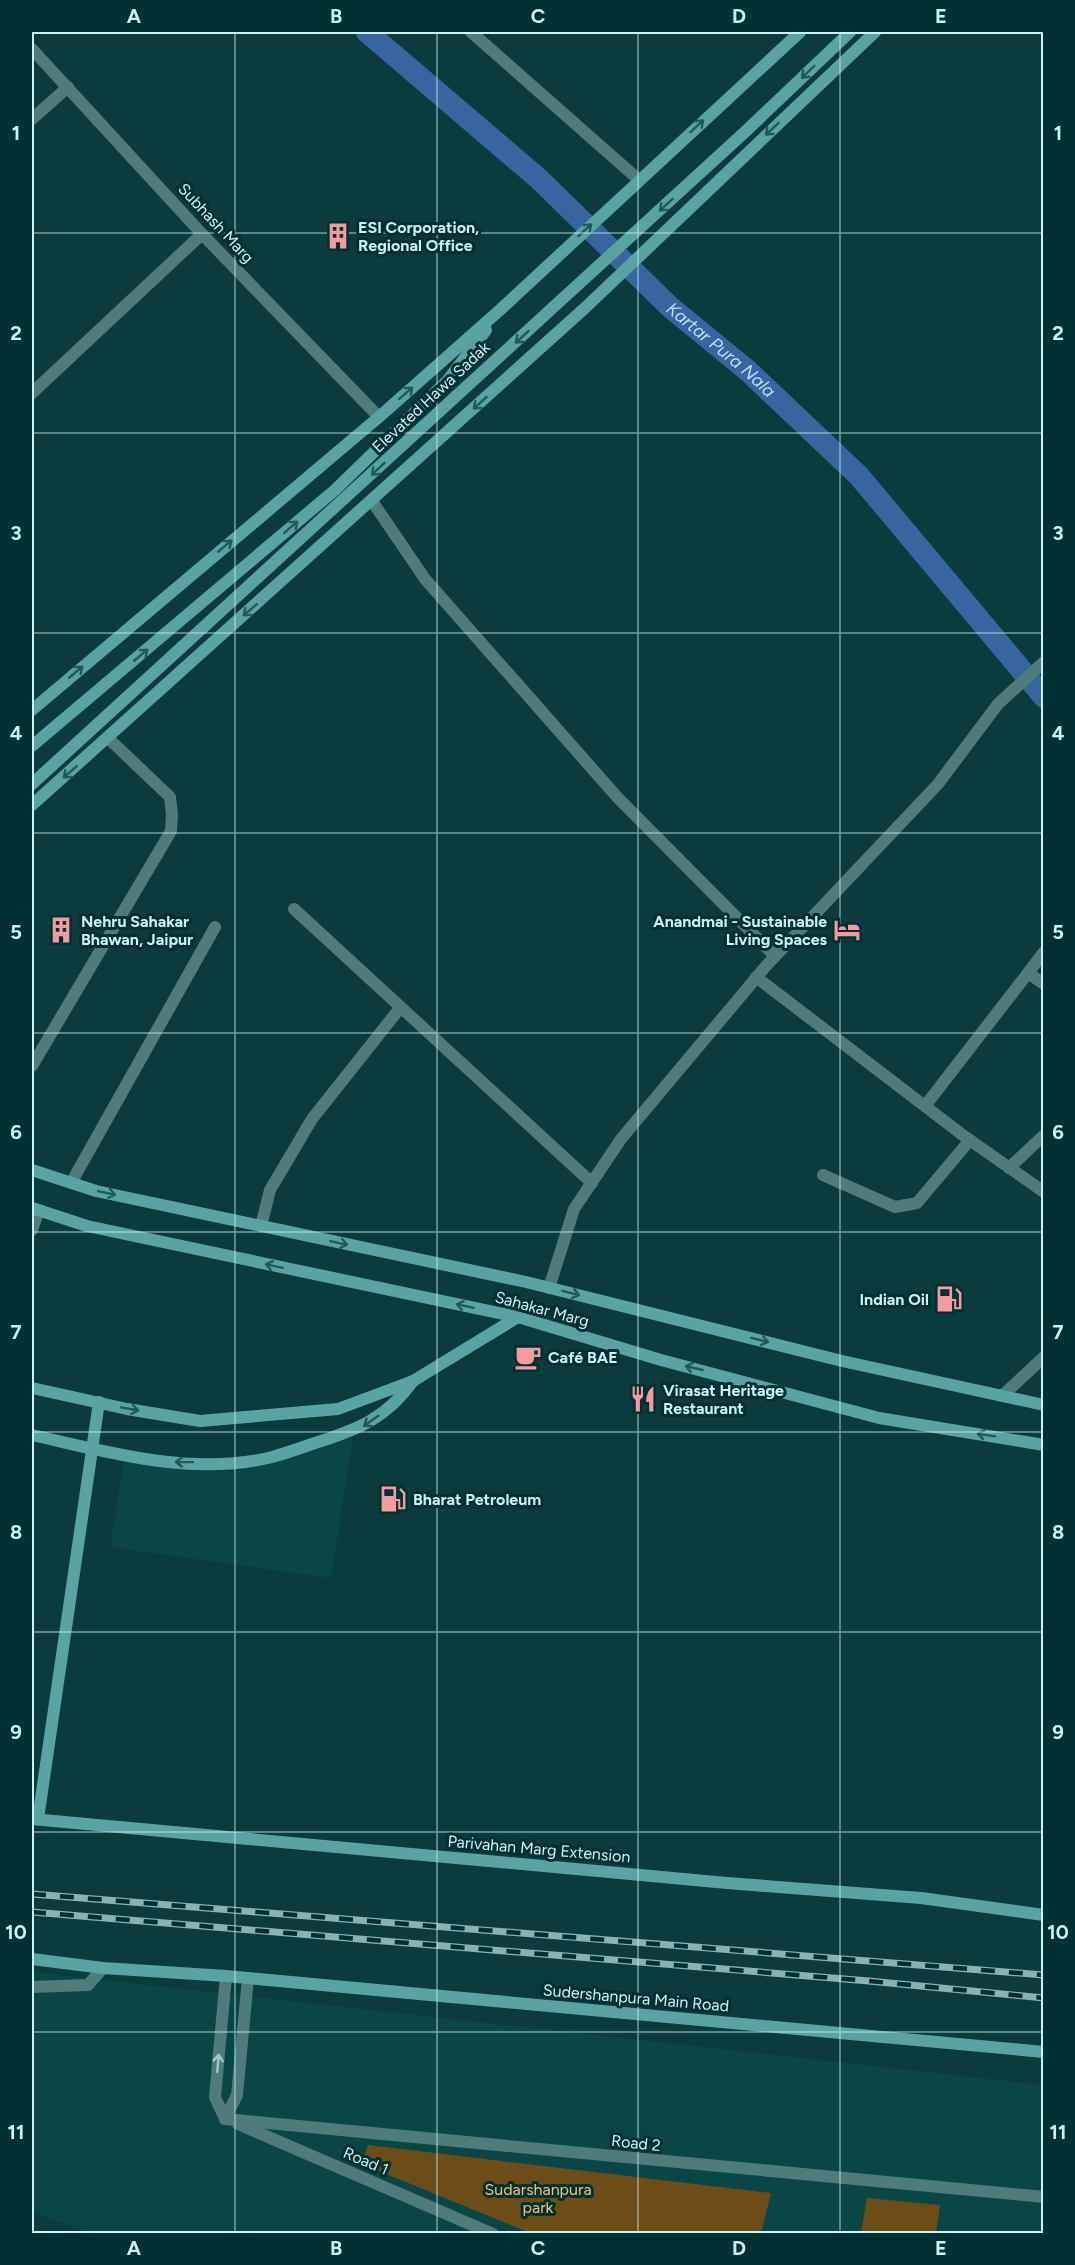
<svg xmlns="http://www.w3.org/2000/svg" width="1075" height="2265" viewBox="0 0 1075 2265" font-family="Figtree,sans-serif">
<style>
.built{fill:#0b4646}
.green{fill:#6d4d17}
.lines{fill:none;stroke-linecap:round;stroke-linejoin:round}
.canal{stroke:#3765a0;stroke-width:22}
.street{stroke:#507b7b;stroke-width:12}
.secondary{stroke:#5aa3a3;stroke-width:12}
.rail-casing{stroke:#88b3b2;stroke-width:7}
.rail{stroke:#003132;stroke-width:4.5;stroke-dasharray:14;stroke-linecap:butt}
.oneway{stroke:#20595a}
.oneway2{stroke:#a0c9c8}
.grid{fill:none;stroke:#cbf3f2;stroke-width:1.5;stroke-opacity:0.55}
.labels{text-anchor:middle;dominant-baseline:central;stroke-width:6;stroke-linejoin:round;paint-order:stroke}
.street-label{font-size:16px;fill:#cbf3f2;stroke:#003132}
.poi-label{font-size:16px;font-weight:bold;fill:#cbf3f2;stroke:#003132;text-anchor:start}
.park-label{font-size:16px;fill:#f6c378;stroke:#003132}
.water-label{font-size:18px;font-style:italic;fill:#c1dafd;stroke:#003132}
.neatline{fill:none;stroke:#cbf3f2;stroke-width:2}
.grid-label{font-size:20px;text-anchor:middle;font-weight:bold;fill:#cbf3f2}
</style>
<rect width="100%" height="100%" fill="#0b3b3c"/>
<g class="built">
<polygon points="353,1437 331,1578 110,1547 124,1461 232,1472 306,1453"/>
<polygon points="32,1972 1043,2085 1043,2233 87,2233 32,2211"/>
</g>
<g class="green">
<polygon points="368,2145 771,2193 761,2233 530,2233 362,2164"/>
<polygon points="867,2198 940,2205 936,2233 861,2233"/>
</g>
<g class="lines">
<path class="canal" id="s1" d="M367,32l172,147 131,128 77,63 112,106 185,221"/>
<g class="street">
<polyline points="471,32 639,180"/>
<polyline points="32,49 202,234 379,417"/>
<polyline points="32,119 68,87"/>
<polyline points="32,393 202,234"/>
<polyline points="372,501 425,579 618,798 775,956"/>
<polyline points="294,909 592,1183"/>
<polyline points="1028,973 1044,952"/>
<polyline points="756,977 964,1136 1044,1192"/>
<polyline points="32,1066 171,831 172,815 170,797 109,739"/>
<polyline points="925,1106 1028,973 1044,984"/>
<polyline points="1009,1168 1044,1135"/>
<polyline points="823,1175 895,1207 917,1203 970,1140"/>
<polyline points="71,1183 215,927"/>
<polyline points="261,1226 270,1190 312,1119 400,1008"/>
<polyline points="32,1230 39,1210"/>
<polyline points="549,1288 574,1209 621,1139 766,966 938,784 998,704 1044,662"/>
<polyline points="1002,1396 1044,1357"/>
<polyline points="32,1987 88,1985 103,1968"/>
<polyline points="225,2119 1044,2197"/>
<polyline points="225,2119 215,2097 226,1976"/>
<polyline points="225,2119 237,2095 248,1978"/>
<polyline points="238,2124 493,2234"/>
</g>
<g class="secondary">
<polyline points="32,710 379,417 501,309 800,32"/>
<polyline points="32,746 335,490 448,380 486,330"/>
<polyline points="32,784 746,131 850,32"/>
<polyline points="32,805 586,307 875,32"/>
<polyline points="32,1170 96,1191 526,1282 842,1361 1044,1405"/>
<polyline points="32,1208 87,1226 518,1317 661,1360 879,1418 1044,1445"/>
<polyline points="32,1388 127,1409 200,1421 338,1409 413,1381 518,1317"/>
<path d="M32,1435c76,17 161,42 240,22 14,-4 29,-9 43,-14 42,-13 72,-25 98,-62"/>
<polyline points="32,1819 727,1883 921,1898 1044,1915"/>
<polyline points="38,1819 99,1402"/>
<polyline points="32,1959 103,1968 226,1976 1044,2052"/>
</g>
<g class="rail-casing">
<g id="rail">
<polyline points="32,1894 1044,1975"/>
<polyline points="32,1912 869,1981 1044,1998"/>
</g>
</g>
<use href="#rail" class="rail"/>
</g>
<defs><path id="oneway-shaft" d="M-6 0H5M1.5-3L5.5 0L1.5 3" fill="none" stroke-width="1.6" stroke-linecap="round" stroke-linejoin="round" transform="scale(1.5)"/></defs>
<g class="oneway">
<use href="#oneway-shaft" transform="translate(808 72) rotate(136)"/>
<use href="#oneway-shaft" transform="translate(697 126) rotate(-43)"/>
<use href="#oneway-shaft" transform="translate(772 129) rotate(137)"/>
<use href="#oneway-shaft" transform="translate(666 205) rotate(138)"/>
<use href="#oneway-shaft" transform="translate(585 230) rotate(-43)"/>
<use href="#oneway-shaft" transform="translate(522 337) rotate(138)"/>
<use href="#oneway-shaft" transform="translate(406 393) rotate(-41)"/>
<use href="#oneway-shaft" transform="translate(480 403) rotate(138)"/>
<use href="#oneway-shaft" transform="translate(378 469) rotate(137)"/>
<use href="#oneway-shaft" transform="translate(291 527) rotate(-41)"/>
<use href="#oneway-shaft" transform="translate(225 546) rotate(-40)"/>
<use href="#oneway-shaft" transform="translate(250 610) rotate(139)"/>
<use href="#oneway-shaft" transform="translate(141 655) rotate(-40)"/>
<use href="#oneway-shaft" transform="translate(76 672) rotate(-40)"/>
<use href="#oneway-shaft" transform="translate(70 772) rotate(139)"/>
<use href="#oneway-shaft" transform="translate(107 1193) rotate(12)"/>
<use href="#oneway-shaft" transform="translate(339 1243) rotate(12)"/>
<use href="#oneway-shaft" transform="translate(274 1266) rotate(-168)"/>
<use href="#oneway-shaft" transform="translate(571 1293) rotate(14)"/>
<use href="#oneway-shaft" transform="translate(465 1306) rotate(-168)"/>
<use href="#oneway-shaft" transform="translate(760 1340) rotate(14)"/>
<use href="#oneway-shaft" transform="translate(694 1368) rotate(-167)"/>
<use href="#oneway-shaft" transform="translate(130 1409) rotate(10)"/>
<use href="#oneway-shaft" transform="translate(371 1421) rotate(145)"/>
<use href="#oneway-shaft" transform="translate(986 1435) rotate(-171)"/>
<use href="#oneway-shaft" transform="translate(184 1462) rotate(-179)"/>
</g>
<use class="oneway2" href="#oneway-shaft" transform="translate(218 2063) rotate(-85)"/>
<path class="grid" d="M235,32v2202M437,32v2202M638,32v2202M840,32v2202M32,233h1012M32,433h1012M32,633h1012M32,833h1012M32,1033h1012M32,1232h1012M32,1432h1012M32,1632h1012M32,1832h1012M32,2032h1012"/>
<defs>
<g id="building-bare" transform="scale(2.07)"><path d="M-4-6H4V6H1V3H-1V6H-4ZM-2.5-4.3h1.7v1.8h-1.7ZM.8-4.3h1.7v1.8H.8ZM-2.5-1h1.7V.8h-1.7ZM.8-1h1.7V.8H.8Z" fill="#f49aa0" stroke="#003132" stroke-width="2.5" paint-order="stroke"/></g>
<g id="hotel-bare" transform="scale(2.07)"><path d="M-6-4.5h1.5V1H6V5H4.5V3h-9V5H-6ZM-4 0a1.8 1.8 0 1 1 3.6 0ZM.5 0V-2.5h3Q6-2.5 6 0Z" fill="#f49aa0" stroke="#003132" stroke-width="2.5" paint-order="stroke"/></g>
<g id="fuel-bare" transform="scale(2.07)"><path d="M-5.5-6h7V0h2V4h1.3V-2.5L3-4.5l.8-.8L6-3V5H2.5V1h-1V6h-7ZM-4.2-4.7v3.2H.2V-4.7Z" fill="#f49aa0" stroke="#003132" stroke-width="2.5" paint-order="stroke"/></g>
<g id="cafe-bare" transform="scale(2.07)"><path d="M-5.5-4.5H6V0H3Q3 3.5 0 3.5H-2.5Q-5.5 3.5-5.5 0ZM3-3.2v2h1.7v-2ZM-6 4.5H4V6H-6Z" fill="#f49aa0" stroke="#003132" stroke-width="2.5" paint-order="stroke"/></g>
<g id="restaurant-bare" transform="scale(2.07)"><path d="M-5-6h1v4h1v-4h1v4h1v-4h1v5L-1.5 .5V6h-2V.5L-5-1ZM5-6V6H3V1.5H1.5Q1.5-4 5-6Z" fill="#f49aa0" stroke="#003132" stroke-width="2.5" paint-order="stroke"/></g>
</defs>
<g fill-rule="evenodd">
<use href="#building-bare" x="338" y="236"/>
<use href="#building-bare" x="61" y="930"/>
<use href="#hotel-bare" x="847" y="930"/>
<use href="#fuel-bare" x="949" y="1299"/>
<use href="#cafe-bare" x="528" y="1357"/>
<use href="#restaurant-bare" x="643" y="1399"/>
<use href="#fuel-bare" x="393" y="1499"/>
</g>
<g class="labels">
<g class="street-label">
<text transform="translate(216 223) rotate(47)">Subhash Marg</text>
<text transform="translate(431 397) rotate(-43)">Elevated Hawa Sadak</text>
<text transform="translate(542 1309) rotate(15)">Sahakar Marg</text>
<text transform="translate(539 1849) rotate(5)">Parivahan Marg Extension</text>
<text transform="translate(636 1998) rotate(5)">Sudershanpura Main Road</text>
<text transform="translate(636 2143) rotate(6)">Road 2</text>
<text transform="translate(366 2161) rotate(23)">Road 1</text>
</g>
<g class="poi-label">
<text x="358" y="227">ESI Corporation,<tspan x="358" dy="18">Regional Office</tspan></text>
<text x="81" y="921">Nehru Sahakar<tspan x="81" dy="18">Bhawan, Jaipur</tspan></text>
<text x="827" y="921" text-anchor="end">Anandmai - Sustainable<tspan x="827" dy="18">Living Spaces</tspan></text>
<text x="929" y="1299" text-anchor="end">Indian Oil</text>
<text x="548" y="1357">Café BAE</text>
<text x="663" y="1390">Virasat Heritage<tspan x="663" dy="18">Restaurant</tspan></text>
<text x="413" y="1499">Bharat Petroleum</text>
</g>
<g class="park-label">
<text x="538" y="2189">Sudarshanpura<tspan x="538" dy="18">park</tspan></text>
</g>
<g class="water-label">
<text stroke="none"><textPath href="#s1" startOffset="476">Kartar Pura Nala</textPath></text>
</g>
</g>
<rect width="1075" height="2265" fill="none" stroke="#003132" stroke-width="66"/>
<rect x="33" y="33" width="1009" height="2199" class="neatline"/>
<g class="grid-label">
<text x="134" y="23">A</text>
<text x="336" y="23">B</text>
<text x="538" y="23">C</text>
<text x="739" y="23">D</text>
<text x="941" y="23">E</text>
<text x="16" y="140">1</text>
<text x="1058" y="140">1</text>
<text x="16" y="340">2</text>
<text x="1058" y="340">2</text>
<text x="16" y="540">3</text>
<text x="1058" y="540">3</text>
<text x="16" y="740">4</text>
<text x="1058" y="740">4</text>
<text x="16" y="939">5</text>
<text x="1058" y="939">5</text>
<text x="16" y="1139">6</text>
<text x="1058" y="1139">6</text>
<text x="16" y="1339">7</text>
<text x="1058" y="1339">7</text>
<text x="16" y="1539">8</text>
<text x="1058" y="1539">8</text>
<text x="16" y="1739">9</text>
<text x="1058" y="1739">9</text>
<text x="16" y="1939">10</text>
<text x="1058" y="1939">10</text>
<text x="16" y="2139">11</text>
<text x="1058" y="2139">11</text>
<text x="134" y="2255">A</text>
<text x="336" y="2255">B</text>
<text x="538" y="2255">C</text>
<text x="739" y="2255">D</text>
<text x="941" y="2255">E</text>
</g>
</svg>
